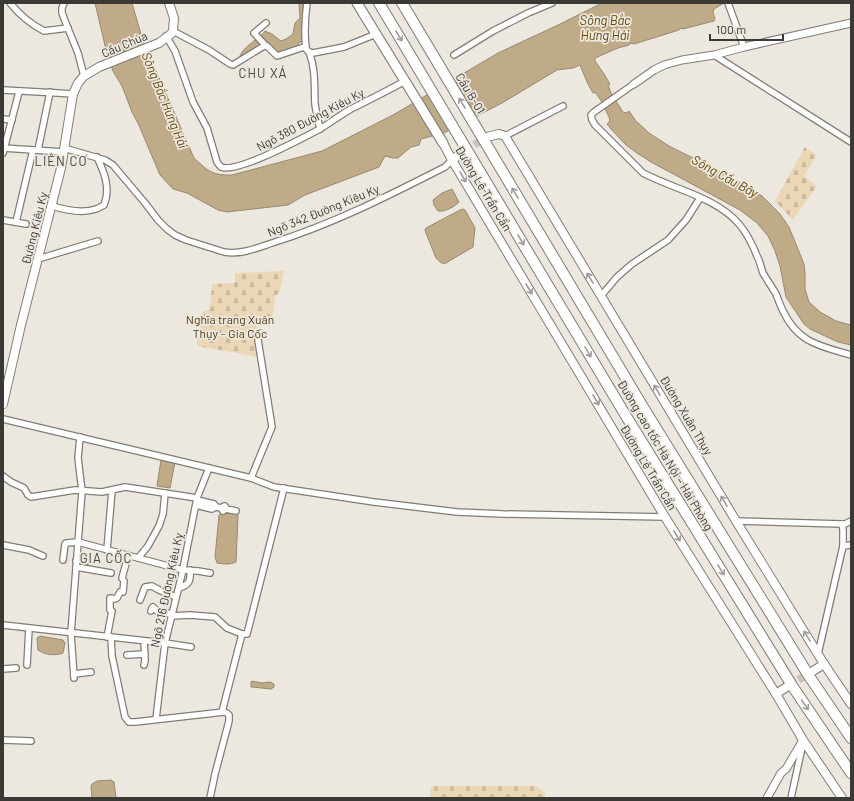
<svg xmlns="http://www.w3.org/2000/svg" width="854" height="801" viewBox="0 0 854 801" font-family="Barlow,sans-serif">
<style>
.cemetery{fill:url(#cemetery-stones)}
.water{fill:#c0ab88;stroke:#98896f}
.pier{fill:#ede8df}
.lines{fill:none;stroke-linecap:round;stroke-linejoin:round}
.secondary-tunnel{stroke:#c9c5bd;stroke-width:8;stroke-dasharray:8 4;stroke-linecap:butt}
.minor-casing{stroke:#817c75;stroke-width:8}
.tertiary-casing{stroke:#817c75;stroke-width:9}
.secondary-casing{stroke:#817c75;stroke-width:10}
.primary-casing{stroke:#817c75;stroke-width:11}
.motorway-casing{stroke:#817c75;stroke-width:12}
.minor{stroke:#fff;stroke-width:5.5}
.tertiary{stroke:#fff;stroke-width:7}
.secondary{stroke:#fff;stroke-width:8}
.primary{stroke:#fff;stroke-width:9}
.motorway{stroke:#fff;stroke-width:10}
.oneway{stroke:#9d9c9a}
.labels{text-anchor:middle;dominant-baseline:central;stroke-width:3.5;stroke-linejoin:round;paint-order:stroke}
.street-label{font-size:12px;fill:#3b3936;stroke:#ede8df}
.park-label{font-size:12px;fill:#503a0c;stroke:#ede8df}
.water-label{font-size:13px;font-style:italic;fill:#654706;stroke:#ede8df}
.neighbourhood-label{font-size:13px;letter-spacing:1px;fill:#48443d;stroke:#ede8df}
</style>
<defs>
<pattern id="cemetery-stones" width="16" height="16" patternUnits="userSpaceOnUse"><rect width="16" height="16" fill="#ebd7b6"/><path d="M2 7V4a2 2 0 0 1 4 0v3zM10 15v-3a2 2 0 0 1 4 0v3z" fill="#cab99d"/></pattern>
</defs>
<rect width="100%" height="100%" fill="#ede8df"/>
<g class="cemetery">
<polygon points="805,147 817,155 804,176 817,186 793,220 775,201"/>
<path d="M284,271l-4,21 -5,4 -3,25c-6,-2 -10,-3 -16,0l3,36 -62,-11 5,-34 8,-3 2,-25 23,-1v-10z"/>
<polygon points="431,786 536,786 545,793 545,798 430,798"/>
</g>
<g class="water">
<path d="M95,3h37l11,38 51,117c14,13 19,18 38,17l90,-24 71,-36 105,-62 60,-28 44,-22h122l-10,6 -1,3 2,7 -1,2 -31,8 -3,-1 -1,2 -45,14 -3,-1 -2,2 -11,3 -23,10v3l9,13 6,10 -2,1 3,8 12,19 3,1 3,-2 7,10 13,12 20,13 62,31 31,19 18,18 9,13 15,37 1,9v16l4,13 11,10 16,9 15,4v20l-13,-3 -28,-13 -6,-5 -18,-27 -6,-31 -5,-15 -7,-15 -11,-13 -17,-13 -89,-48 -14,-9 -11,-8 -15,-16 -4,-5c3,-2 3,-4 2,-7l-7,-15 -7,-10 -2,1 -5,-9 -8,-19 -7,3 -16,2 -55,33 -58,30 -23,6 -2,6 -8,2 -13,11h-5l-8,-2 -6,11 -74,28 -17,10 -61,7 -9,-2 -31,-17 -14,-4 -13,-14 -22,-52 -6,-11 -10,-26 -9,-15 -6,-17z"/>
<polygon points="299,3 306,3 302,32 304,41 298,43 299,47 278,55 261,36 265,31 272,34 281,41 286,39 293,34 295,23 300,18"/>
<path d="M255,40h2l5,6 -23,13c2,-9 10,-14 16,-19z"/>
<path d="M452,189l7,13c-5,5 -14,10 -21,9l-4,-6 -1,-5 9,-7z"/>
<path d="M463,209l2,1 10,18 -2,19 -27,16c-4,2 -7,-2 -10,-5l-10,-25 -1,-3 1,-2 34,-18z"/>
<polygon points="161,460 175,462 170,488 157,486"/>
<path d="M230,513l7,1 1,2 -2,46c-6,3 -13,2 -19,1l-2,-6 4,-42 2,-2z"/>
<path d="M40,636l23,4 2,3 -2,10c-8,3 -18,2 -25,-3l-1,-12z"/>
<polygon points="252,681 262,683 270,682 274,684 274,687 271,689 252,687 251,687 251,682"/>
<polygon points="111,780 114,782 116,798 92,798 91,786 92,784 97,781"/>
</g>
<polygon class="pier" points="448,80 472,120 455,129 431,90"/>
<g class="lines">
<g class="secondary-tunnel">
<polyline points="464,151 487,137"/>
<polyline points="788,686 813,671"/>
</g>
<g class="minor-casing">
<g id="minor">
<path d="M10,3c9,11 22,22 34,28l24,-3"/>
<polyline points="64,3 62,8 62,13 65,21 78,53 84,76"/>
<polyline points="728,3 744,47"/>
<polyline points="173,31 209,50 230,64 233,65 264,46 267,46 277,56 304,47 309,52 313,53 344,47 376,34"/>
<path d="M166,36l9,15 18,51 14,26 10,34c2,3 2,3 4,5 16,7 83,-30 99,-38 10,-6 20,-14 31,-20 18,-9 36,-18 54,-28"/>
<polyline points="266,46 254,33 266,23"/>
<path d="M306,48c-2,-16 -1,-30 1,-45"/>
<path d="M309,52c7,17 5,34 6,52 1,8 3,16 5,25"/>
<polyline points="454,55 493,31 528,13 552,3"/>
<polyline points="714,55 851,142"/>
<path d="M634,84l-40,28 -3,3 1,5 3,5 48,48c30,16 73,24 96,51 7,8 14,22 18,32 3,5 4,12 6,17 4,7 9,14 13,21 2,5 4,11 7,17 15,32 37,35 68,44"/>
<polyline points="3,90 58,93 73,94"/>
<polyline points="3,119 12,120"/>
<polyline points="505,136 563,106"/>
<polyline points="3,148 64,152"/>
<path d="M64,148l41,12 8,5 32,38 13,17 9,9 8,6 11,5 38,12c17,3 33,-4 48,-9 61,-19 116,-47 173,-76l7,-7"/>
<polyline points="38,150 50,92"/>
<polyline points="3,153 19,92"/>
<path d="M52,206c13,4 30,8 44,3 3,-1 6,-3 8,-4 7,-17 0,-33 -7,-48"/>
<polyline points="3,220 26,224"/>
<polyline points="16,222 33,150"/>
<polyline points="38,259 98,241"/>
<polyline points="601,296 617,277 632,264 668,240 686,220 700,198"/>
<polyline points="3,419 251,478 274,487 374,502 457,512 503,514 665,517"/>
<polyline points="3,476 11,482 24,488 28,495 31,497 75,490 102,492 125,487 197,498"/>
<polyline points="251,478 272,427 258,340"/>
<polyline points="197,500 214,504 216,507 221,508 223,511 226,509 225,506 224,506 221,508"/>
<polyline points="196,505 212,509 216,507"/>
<polyline points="226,509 236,511"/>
<polyline points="736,521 842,524"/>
<polyline points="3,545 29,550 43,556"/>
<polyline points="843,546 851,545"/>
<polyline points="107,550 112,490"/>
<polyline points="138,558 148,546 159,526 163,514 165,493"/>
<polyline points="63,560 65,544 66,543 78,542 183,570 198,571 210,573"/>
<polyline points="76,561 82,559 88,561"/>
<polyline points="76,567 111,573"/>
<path d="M179,588c10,-3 12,-7 11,-18"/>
<polyline points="140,600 145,587 152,586 159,590 176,597"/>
<polyline points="151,611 152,608 153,607 157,611 172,614"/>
<polyline points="171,616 190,615 215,617 227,628 242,634 247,634 284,488"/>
<polyline points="3,625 165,643 191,647"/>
<polyline points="107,637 112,611 110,610 110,598 115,599 117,598 120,592 123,592 124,581 122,578 128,556"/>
<polyline points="111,637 112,656 125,717 129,722 135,722 224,712 227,713 229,715 229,721 215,774 210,798"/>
<polyline points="144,641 145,661 144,665"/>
<polyline points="818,654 843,546 843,530 842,524 845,524 851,521"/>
<polyline points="127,655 145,654"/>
<polyline points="27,665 29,628"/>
<polyline points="3,669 16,668"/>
<polyline points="74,674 91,672"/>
<polyline points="74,678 71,633 82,491 78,458 80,437"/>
<polyline points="222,712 242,634"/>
<polyline points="156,719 165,643 182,574 197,498 209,468"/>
<polyline points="3,740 31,741"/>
<polyline points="791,798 803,743"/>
</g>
</g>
<g class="tertiary-casing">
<g id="tertiary">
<polyline points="634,84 654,70 664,65 682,60 714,55 744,47 851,23"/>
<polyline points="767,798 781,773 786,769 803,740"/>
</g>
</g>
<g class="secondary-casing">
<g id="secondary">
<polyline points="487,137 499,134 505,136 736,521 824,664 851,704"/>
<polyline points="443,143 452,160 665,517 776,694 803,740 842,798"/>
<polyline points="452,160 464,151"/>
<polyline points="3,404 21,325 61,168 73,94 78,83 84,76 99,67 159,43 171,34 173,31 174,18 169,3"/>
<polyline points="813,671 824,664"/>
<polyline points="776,694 788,686"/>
</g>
</g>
<g class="primary-casing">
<polyline id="primary" points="357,3 443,143"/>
</g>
<g class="motorway-casing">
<g id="motorway">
<polyline points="379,3 626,416 793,687 851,773"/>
<polyline points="402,3 643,407 809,676 851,738"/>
</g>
</g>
<use href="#minor" class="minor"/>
<use href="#tertiary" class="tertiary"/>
<use href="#secondary" class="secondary"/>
<use href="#primary" class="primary"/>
<use href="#motorway" class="motorway"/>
</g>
<defs><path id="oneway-shaft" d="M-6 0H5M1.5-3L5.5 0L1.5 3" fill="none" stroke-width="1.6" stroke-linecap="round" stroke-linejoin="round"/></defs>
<g class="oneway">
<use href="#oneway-shaft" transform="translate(399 36) rotate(59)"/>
<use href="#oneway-shaft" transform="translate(462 103) rotate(-121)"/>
<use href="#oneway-shaft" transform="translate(463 177) rotate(59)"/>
<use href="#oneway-shaft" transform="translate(515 193) rotate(-121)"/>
<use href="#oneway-shaft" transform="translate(521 240) rotate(59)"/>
<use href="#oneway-shaft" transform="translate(590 278) rotate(-121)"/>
<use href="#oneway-shaft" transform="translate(529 289) rotate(59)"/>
<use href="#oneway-shaft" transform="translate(588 352) rotate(59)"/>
<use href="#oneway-shaft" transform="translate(657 390) rotate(-121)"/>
<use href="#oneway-shaft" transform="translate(596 400) rotate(59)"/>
<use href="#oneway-shaft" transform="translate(724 501) rotate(-121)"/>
<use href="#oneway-shaft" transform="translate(677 536) rotate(58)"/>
<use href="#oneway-shaft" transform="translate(721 570) rotate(58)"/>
<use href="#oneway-shaft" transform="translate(807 636) rotate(-122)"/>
<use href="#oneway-shaft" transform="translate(805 705) rotate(56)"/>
</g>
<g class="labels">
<g class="street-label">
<text transform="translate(124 44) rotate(-23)">Cầu Chùa</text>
<text transform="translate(471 93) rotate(59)">Cầu B-01</text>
<text transform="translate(310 119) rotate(-28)">Ngõ 380 Đường Kiêu Kỵ</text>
<text transform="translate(484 188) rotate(59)">Đường Lê Trần Cẩn</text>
<text transform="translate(323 210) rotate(-22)">Ngõ 342 Đường Kiêu Kỵ</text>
<text transform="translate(34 228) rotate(-76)">Đường Kiêu Kỵ</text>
<text transform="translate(687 415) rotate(59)">Đường Xuân Thụy</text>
<text transform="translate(666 455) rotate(59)">Đường cao tốc Hà Nội – Hải Phòng</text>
<text transform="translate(649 467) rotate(59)">Đường Lê Trần Cẩn</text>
<text transform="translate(166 590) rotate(-78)">Ngõ 216 Đường Kiêu Kỵ</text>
</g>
<g class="park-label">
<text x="230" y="319">Nghĩa trang Xuân<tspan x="230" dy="14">Thụy – Gia Cốc</tspan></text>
</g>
<g class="water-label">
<text x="605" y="20">Sông Bắc<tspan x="605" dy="15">Hưng Hải</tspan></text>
<text transform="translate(165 100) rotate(68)">Sông Bắc Hưng Hải</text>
<text transform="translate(725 176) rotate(29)">Sông Cầu Bây</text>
</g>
<g class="neighbourhood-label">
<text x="263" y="73">CHU XÁ</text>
<text x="61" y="161">LIÊN CƠ</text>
<text x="106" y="558">GIA CỐC</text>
</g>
</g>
<rect width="854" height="801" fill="none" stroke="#3b3936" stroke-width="8"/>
<path d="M710 34v6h73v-6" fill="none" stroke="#3b3936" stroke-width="2"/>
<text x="716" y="34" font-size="12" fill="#3b3936" stroke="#ede8df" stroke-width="3" paint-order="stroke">100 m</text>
</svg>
